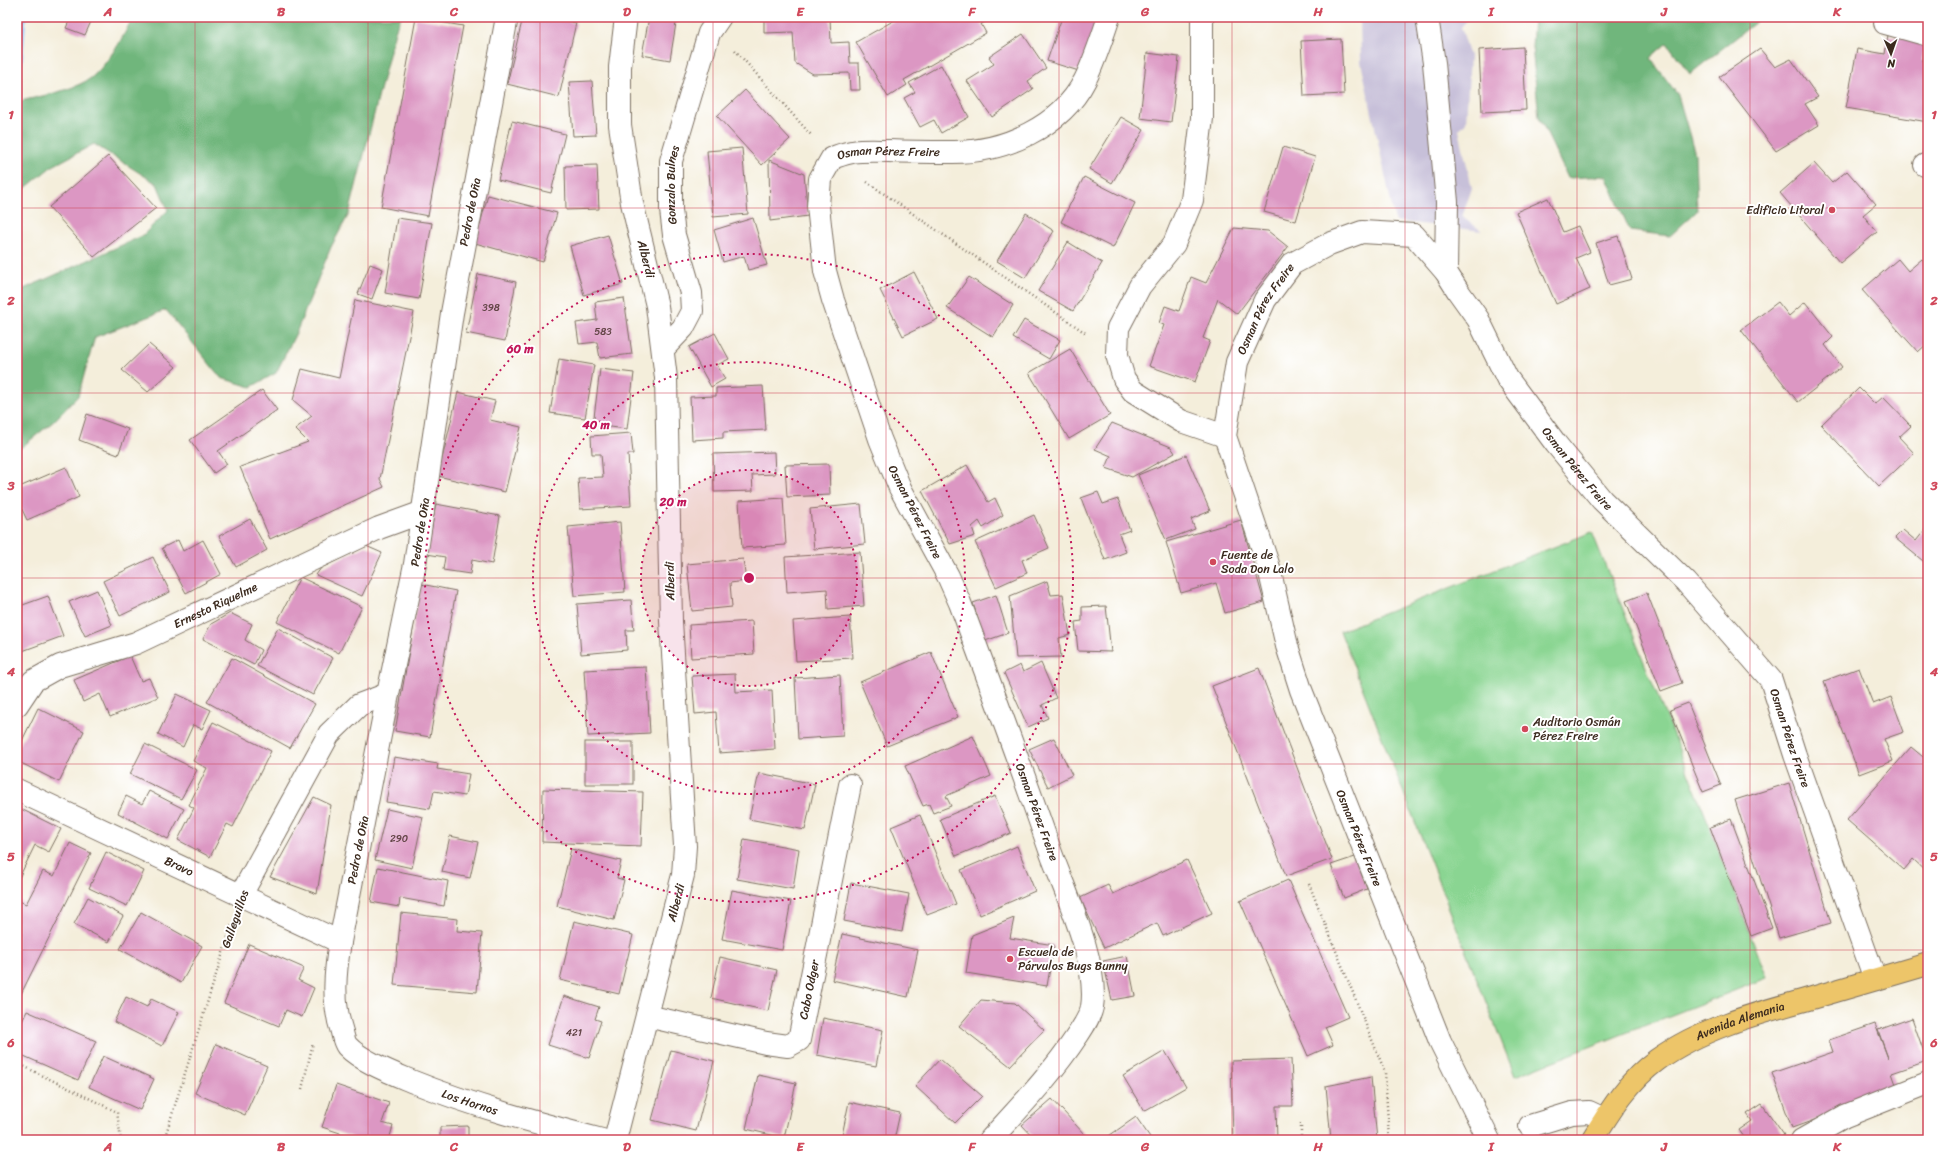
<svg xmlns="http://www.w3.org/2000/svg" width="1945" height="1157" viewBox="0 0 1945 1157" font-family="Sriracha,sans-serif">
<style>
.industrial{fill:#c7c0d9}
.green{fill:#8ad592;stroke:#628058}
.forest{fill:#6fb67c;stroke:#55704d}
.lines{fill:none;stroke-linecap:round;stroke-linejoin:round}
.stream{stroke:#84b9f3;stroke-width:11}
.building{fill:#dc97c3}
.minor-casing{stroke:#7c6f60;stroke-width:24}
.major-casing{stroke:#7c6f60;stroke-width:24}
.path{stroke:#7c6f60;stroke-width:2.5;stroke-dasharray:1 3;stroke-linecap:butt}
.minor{stroke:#fff;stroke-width:22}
.major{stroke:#edc569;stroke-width:22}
.grid{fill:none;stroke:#d1495b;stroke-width:1;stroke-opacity:0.55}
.ring{fill:none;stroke:#c2185b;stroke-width:2;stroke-dasharray:2 4}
.poi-dot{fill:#d1495b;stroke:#fff;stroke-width:1.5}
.labels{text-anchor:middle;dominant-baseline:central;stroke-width:4;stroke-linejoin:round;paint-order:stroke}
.number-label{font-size:10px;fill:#634547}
.street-label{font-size:12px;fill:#3b2a1e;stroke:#fff}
.poi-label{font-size:12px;fill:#3b2a1e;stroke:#fff;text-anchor:start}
.centre{fill:#c2185b;stroke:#fff;stroke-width:2}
.ring-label{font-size:12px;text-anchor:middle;font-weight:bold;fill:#c2185b;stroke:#fff;stroke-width:4;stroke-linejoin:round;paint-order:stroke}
.neatline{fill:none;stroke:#d1495b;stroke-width:1.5}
.grid-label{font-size:13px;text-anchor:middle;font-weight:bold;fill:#d1495b}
</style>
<rect width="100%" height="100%" fill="#fff"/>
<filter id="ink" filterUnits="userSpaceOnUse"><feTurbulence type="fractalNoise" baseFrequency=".025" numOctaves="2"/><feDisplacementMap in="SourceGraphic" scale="8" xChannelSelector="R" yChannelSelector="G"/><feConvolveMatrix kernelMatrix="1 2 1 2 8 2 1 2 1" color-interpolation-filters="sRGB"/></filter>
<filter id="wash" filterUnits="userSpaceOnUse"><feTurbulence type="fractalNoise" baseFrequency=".012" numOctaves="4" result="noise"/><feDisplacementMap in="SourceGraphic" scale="16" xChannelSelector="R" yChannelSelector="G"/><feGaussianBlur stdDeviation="0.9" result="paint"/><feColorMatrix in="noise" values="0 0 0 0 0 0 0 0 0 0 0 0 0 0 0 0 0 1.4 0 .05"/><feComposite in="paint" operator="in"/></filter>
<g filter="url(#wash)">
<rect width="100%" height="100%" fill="#f4eedb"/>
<polygon class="industrial" points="1360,17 1470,17 1461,27 1470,56 1466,122 1459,130 1472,188 1462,217 1482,231 1395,221 1361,62"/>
<polygon class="green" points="1592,532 1710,827 1767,978 1515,1076 1340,631"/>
<g class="forest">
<path d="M132,17h269l-6,14 -46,183 -18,33 -35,86 -20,40 -25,14 -30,-9 -55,-68 -71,27 -17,59 -24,25 -37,30v-159l125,-56 26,-26 -11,-26 -63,-40 -43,23 -28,23 -6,3v-91c23,-6 50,-10 71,-22 15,-9 39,-47 44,-63z"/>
<polygon points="1534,17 1758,17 1756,22 1690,74 1667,43 1650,58 1678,95 1695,154 1697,211 1670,236 1630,231 1606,176 1568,178 1539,117 1532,47"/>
</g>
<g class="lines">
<polyline class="stream" points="17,63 21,17"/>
</g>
<g id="blocks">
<g class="building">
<polygon points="71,17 93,17 85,35 66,28"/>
<polygon points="523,17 550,17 576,23 559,97 507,84"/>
<polygon points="649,17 677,17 670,60 642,55"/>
<polygon points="764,17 830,17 831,43 849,42 850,63 859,63 860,90 850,90 849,73 813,74 795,63 793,32 764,33"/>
<polygon points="900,17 985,17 987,21 981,24 986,33 904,80 907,85 888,97 856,42"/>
<polygon points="1062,17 1101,17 1082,72 1047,61"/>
<polygon points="416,18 463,26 428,216 381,207"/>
<polygon points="1023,34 1046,68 1028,81 1033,89 992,117 967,81 994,64 989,57"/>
<polygon points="1888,35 1925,42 1922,61 1928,62 1928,122 1846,108 1857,49 1885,54"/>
<polygon points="1341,39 1344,94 1304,96 1301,41"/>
<polygon points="1523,47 1526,110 1482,112 1479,50"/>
<polygon points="1760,49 1775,67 1791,59 1818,97 1805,104 1819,125 1776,151 1719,77"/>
<polygon points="1147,53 1179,57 1171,122 1140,118"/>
<polygon points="941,65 969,117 941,133 934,120 920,127 904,98 915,92 909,83"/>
<polygon points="592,81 596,135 573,136 569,82"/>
<polygon points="745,90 790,139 762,165 717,116"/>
<polygon points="1121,117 1144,130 1112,183 1089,169"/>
<polygon points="512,121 565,134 551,193 498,180"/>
<polygon points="1283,147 1315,157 1296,221 1264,212"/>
<polygon points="742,148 748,214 713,217 707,151"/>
<polygon points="108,156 156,208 94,257 49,207"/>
<polygon points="769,160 804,174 808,216 770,221"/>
<polygon points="1814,163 1832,183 1847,171 1876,204 1863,215 1877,232 1840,263 1780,193"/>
<polygon points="597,165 599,209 566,210 565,166"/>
<polygon points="1084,177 1135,203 1113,248 1061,222"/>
<polygon points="488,195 557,213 543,262 475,243"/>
<polygon points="1548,198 1563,232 1578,226 1590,252 1576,258 1590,289 1556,304 1516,212"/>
<polygon points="1026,213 1054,231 1025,278 997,261"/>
<polygon points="397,218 432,223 419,299 385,293"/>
<polygon points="753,218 767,265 748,270 744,256 723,262 714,230"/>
<polygon points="1234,228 1268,231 1288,247 1237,314 1218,299 1203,338 1210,341 1195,382 1149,366 1164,325 1159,323 1165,306 1179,311 1191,277 1206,283"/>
<polygon points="608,235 623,284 584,295 570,246"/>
<polygon points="1618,236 1632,279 1609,285 1596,243"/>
<polygon points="1068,242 1102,263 1073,311 1038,291"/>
<polygon points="1898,259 1908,271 1922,259 1928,266 1928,343 1918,352 1862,290"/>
<polygon points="370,264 383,269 372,299 358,294"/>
<polygon points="914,272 938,319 903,336 880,290"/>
<polygon points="478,274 516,282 505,341 466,333"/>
<polygon points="969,277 1013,305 993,337 947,308"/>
<polygon points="624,298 632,354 600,358 597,342 579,344 576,323 597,320 595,302"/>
<polygon points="355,300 414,312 380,479 384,487 270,539 240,467 308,442 295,429 312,416 293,400 302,369 339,378"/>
<polygon points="1778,302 1789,316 1805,302 1833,337 1825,345 1842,367 1798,402 1741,330"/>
<polygon points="1024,320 1060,340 1049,359 1013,338"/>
<polygon points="715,333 729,359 717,365 725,379 711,387 689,347"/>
<polygon points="149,344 176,367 148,392 122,370"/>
<polygon points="1070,349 1110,415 1069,439 1029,373"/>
<polygon points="559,359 594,365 585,418 550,413"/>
<polygon points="600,369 634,373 627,429 593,425"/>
<polygon points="763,386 766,430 723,432 723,438 692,440 690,397 716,396 716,388"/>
<polygon points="1859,388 1875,404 1883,397 1911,426 1899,437 1914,453 1879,486 1821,425"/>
<polygon points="262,390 277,410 218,451 227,464 214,473 190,440"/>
<polygon points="458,392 495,401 490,420 521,427 505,492 438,476"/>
<polygon points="87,414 128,429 118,455 79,440"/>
<polygon points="1112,423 1171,447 1175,453 1132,477 1106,468 1111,456 1095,449"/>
<polygon points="631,433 633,454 628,454 631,506 580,509 578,478 603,477 601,454 592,454 591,436"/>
<polygon points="774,452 775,474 752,475 753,491 714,492 713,454"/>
<polygon points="1186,455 1210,511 1191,519 1195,529 1166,540 1138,475"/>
<polygon points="829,464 830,495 787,497 785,465"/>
<polygon points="967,465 988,502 995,498 1003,515 983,528 979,521 972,527 975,536 950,544 922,491"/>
<polygon points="66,467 79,497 27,520 17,499 17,488"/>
<polygon points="1098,492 1103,504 1118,499 1130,530 1119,534 1126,552 1105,560 1081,498"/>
<polygon points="783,498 786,545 742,548 739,501"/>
<polygon points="436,504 500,516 492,564 472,560 470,574 443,570 445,557 427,554"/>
<polygon points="861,504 865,544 814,549 810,509"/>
<polygon points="1034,515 1049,548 1022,560 1027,573 996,587 975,542"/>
<polygon points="250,519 267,550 236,567 219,536"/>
<polygon points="1241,520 1264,602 1225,613 1216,583 1181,593 1166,542"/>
<polygon points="620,522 625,592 574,596 568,527"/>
<polygon points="1928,526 1928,565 1895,538 1903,530 1916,541"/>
<polygon points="178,540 183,551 203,540 221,574 186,593 162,548"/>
<polygon points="366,546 382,553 362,596 316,575 321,568"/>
<polygon points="860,552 864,606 828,609 827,589 787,592 785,557"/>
<polygon points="153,557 170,592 120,616 103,581"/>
<polygon points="743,559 746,581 730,583 732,607 692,611 687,564"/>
<polygon points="300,577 362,607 339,653 277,622"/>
<polygon points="1047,581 1051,595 1063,594 1070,635 1059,638 1061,657 1016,658 1010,596"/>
<polygon points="421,584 456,591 430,737 395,731"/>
<polygon points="97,590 112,625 85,636 69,602"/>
<polygon points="1647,593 1682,683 1661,691 1626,601"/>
<polygon points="996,595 1008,633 985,641 973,603"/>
<polygon points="48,596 63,636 17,653 17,607"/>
<polygon points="631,600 634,630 626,630 627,650 581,654 577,604"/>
<polygon points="1106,606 1111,652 1078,651 1075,622 1082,621 1082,607"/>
<polygon points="230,613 252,624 245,640 261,650 254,665 203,639 211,624"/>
<polygon points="850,617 853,658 796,661 793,621"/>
<polygon points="752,621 754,654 691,658 689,625"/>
<polygon points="278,628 333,658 313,695 257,666"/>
<polygon points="931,652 958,717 887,746 860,682"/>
<polygon points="130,656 141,681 149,678 158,697 110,717 100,694 83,702 74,680"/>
<polygon points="232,658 315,704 290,748 207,702"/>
<polygon points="1041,663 1056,698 1042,705 1048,718 1028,727 1004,673 1020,665 1023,672"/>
<polygon points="646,667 650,733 588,736 584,670"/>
<polygon points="1259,668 1332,859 1286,876 1212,686"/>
<polygon points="1859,668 1873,704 1891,697 1904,732 1884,739 1893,761 1859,774 1824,681"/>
<polygon points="735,674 736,692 772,690 775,749 719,753 716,712 695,714 692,676"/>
<polygon points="840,675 843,736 798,739 795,678"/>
<polygon points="177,694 211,710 202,729 193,725 183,747 158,734"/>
<polygon points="1688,703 1721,785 1703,792 1670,710"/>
<polygon points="38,708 84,731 59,782 17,761 17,751"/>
<polygon points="213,722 271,751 233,827 227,824 210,857 178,840 194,808 189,805 207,768 193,761"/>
<polygon points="973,736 991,776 946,796 951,806 933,813 929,804 923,806 905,766"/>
<polygon points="1054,738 1072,775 1048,787 1029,749"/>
<rect x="585" y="742" width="48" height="42"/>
<polygon points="145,744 197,770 181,799 130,774"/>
<polygon points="1911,747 1928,761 1928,873 1913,859 1904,870 1847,820"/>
<polygon points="394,757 438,764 437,769 469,774 465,796 434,791 430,809 386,802"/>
<polygon points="759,773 815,784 805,830 749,819"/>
<polygon points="1789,783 1831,923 1779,938 1735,800"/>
<polygon points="543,789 643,792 641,846 542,842"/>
<polygon points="149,791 184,809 168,839 118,813 126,796 142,804"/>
<polygon points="995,796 1011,833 956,856 940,819"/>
<polygon points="314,797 331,805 317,894 270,877"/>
<polygon points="17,807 61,829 49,852 35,845 17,882"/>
<polygon points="387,809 423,817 412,868 375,860"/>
<polygon points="920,815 956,904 927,915 891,827"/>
<polygon points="1731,819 1772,928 1751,936 1710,827"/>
<polygon points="450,836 478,842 470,878 442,872"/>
<polygon points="744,839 799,849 793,889 737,879"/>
<polygon points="70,843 91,853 17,1002 17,900 26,904 43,871 54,876"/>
<polygon points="1017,846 1035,891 980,915 961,870"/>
<polygon points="571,849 621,861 617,878 624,880 614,920 557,906"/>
<polygon points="106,852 144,871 127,906 89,888"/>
<polygon points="1355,857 1367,889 1344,898 1331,865"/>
<polygon points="1187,860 1212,913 1163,936 1157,923 1104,948 1080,898 1108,885 1113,894"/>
<polygon points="378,867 448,881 444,906 400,898 399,907 371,902"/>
<polygon points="1288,880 1348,1017 1325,1027 1333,1045 1308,1056 1240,901"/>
<polygon points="851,883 909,894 902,932 844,921"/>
<polygon points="732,890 791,901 782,950 722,939"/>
<polygon points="88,897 123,916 109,942 74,924"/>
<polygon points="141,912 202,946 181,983 120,949"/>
<polygon points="401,913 458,919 457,931 482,933 477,992 394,985"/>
<polygon points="1014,918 1010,938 1054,945 1047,986 966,973 972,935"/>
<polygon points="574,921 633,935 619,994 560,980"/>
<polygon points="842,934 918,950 908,997 832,980"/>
<polygon points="249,944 304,968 298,980 314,988 302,1017 286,1010 279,1026 224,1003"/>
<polygon points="1127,956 1135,996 1112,1000 1103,961"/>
<polygon points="720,957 777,970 768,1011 711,998"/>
<polygon points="564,996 599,1007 595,1019 601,1021 589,1058 548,1045"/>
<polygon points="126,997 147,1007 151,999 179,1012 162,1046 114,1022"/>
<polygon points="981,1000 1015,1003 1044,1030 1010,1066 959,1026"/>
<polygon points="27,1011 96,1041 78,1080 17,1053 17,1032"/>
<polygon points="823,1018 883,1030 876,1066 817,1055"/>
<polygon points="1912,1018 1927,1061 1892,1073 1898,1090 1792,1128 1772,1073 1833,1052 1829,1040 1875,1024 1888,1058 1878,1030"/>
<polygon points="216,1044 267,1066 245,1115 195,1093"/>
<polygon points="671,1050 714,1061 696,1131 652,1120"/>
<polygon points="1165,1051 1186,1087 1144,1111 1123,1076"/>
<polygon points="103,1056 154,1079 140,1110 89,1087"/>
<polygon points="940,1059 982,1096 955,1123 915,1086"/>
<polygon points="1291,1059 1293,1106 1276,1106 1277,1140 1233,1140 1231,1061"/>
<polygon points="758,1075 796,1083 784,1138 746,1129"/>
<polygon points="1371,1077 1377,1140 1331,1140 1326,1086"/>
<polygon points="336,1085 389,1103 382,1123 393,1126 389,1140 361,1140 322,1127"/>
<polygon points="1052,1099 1085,1135 1080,1140 1036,1140 1022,1125"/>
<polygon points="849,1102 900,1113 894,1140 841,1140"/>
<polygon points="1762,1104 1784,1135 1777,1140 1746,1140 1739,1130 1752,1121 1747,1114"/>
<polygon points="1136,1117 1152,1140 1103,1140"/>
<polygon points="468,1126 468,1140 440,1140 440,1127"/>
</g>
</g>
</g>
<g filter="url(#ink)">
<use href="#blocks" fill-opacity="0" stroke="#7c6f60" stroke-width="1"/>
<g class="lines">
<g class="minor-casing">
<g id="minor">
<path id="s1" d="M507,17l-55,296 -37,251 -27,130 -48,248c-5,30 -8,60 2,90 1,4 2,10 5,14 14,15 45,27 64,35 62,25 126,42 191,59"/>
<polyline points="1202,17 1202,118 1192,200 1174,244 1140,286 1118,328 1117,355 1124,379 1133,391 1181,421 1225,436"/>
<polyline points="1427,17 1434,63 1447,202 1446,272"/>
<polyline points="1885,23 1928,35"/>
<polyline points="1925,165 1928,166"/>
<path id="s2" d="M663,349l20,-21 9,-17 -1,-18 -17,-58 -3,-25v-49l38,-128 11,-16"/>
<path id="s3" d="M17,705l16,-24 27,-15 76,-23 243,-115 44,-16"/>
<path id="s4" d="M17,790l323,152"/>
<polyline points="241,895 329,734 359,705 388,694"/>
<path id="s5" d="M647,1016l119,27 22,3 11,-6 51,-255"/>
<polyline points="1530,1126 1572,1113 1589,1112 1604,1119"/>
<path id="s6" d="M615,1140l68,-265 2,-29 -14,-225 -5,-243 -9,-72 -25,-103 -12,-78v-58l6,-50"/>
<path id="s7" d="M990,1140c30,-33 62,-66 87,-104 6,-9 13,-19 15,-29 7,-43 -26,-113 -41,-154 -29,-84 -60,-167 -91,-250l-12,-27 -48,-88 -20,-49 -47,-139 -8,-29 -7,-65 2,-27 12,-21c6,-2 13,-5 20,-6 12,-2 25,-1 37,-1 21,1 42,1 64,1 51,0 108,-25 132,-72 10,-20 17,-42 24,-63"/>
<path id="s8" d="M1489,1140l-49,-99 -139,-351 -14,-44 -19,-82 -43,-128 12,-74 28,-62 27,-36 37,-20 33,-12 52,3 32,37 12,19 20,28 29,59 49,66 46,56 84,82 85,98 24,75 80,224"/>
<polyline points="1802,1140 1845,1116 1928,1083"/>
</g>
</g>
<g class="major-casing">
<g id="major">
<path id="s9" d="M1592,1140c18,-29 36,-59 65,-80 43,-31 97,-46 148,-60 41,-12 82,-24 123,-36"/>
</g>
</g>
<g class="path">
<polyline points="735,50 812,136"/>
<polyline points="867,182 1087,334"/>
<polyline points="1309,884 1385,1072 1389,1140"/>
<polyline points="17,1063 117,1112 121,1140"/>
<polyline points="302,1089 313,1043"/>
<polyline points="164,1140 232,924"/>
<polyline points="1301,1140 1301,1123"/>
</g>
<use href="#minor" class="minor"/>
<use href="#major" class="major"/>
</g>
</g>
<path class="grid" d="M195,17v1123M368,17v1123M540,17v1123M713,17v1123M886,17v1123M1059,17v1123M1232,17v1123M1405,17v1123M1577,17v1123M1750,17v1123M17,208h1911M17,393h1911M17,578h1911M17,764h1911M17,950h1911"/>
<circle cx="749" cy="578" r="108" fill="#c2185b" fill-opacity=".12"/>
<g class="ring">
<circle cx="749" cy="578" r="108"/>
<circle cx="749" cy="578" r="216"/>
<circle cx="749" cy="578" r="324"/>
</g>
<g class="poi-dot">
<circle cx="1832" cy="210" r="4"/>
<circle cx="1213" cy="562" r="4"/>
<circle cx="1525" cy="729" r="4"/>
<circle cx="1010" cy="959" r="4"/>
</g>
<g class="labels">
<g class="number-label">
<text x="491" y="308">398</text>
<text x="603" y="332">583</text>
<text x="399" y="839">290</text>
<text x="574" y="1033">421</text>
</g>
<g class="street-label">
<text stroke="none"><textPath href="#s7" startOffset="1129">Osman Pérez Freire</textPath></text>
<text stroke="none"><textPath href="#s2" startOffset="177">Gonzalo Bulnes</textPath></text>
<text transform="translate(470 212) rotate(-79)">Pedro de Oña</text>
<text transform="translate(646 259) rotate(76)">Alberdi</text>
<text stroke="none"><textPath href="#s8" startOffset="889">Osman Pérez Freire</textPath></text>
<text stroke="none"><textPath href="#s8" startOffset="1357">Osman Pérez Freire</textPath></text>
<text transform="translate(915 512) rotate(63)">Osman Pérez Freire</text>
<text transform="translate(420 532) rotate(-81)">Pedro de Oña</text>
<text transform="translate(670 581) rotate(-91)">Alberdi</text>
<text stroke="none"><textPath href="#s3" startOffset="227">Ernesto Riquelme</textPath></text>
<text stroke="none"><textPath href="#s8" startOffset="1705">Osman Pérez Freire</textPath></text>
<text transform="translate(1037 812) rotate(70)">Osman Pérez Freire</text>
<text transform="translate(1359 838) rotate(68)">Osman Pérez Freire</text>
<text transform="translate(358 850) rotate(-79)">Pedro de Oña</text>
<text stroke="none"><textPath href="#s4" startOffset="179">Bravo</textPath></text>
<text stroke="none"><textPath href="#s6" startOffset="245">Alberdi</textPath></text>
<text transform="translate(235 919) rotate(-71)">Galleguillos</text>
<text stroke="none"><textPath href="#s5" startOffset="208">Cabo Odger</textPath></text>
<text stroke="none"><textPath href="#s9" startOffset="196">Avenida Alemania</textPath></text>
<text stroke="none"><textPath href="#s1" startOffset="1182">Los Hornos</textPath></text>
</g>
<g class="poi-label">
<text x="1824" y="210" text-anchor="end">Edificio Litoral</text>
<text x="1221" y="555">Fuente de<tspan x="1221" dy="14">Soda Don Lalo</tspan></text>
<text x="1533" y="722">Auditorio Osmán<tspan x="1533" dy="14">Pérez Freire</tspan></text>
<text x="1018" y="952">Escuela de<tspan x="1018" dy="14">Párvulos Bugs Bunny</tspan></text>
</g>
</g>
<circle cx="749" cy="578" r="6" class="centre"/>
<g class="ring-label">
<text x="520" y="353">60 m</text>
<text x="596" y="429">40 m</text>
<text x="673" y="506">20 m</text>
</g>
<rect width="1945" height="1157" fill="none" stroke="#fff" stroke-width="44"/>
<g transform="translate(1891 54) rotate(178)" stroke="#ffffff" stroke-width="3" paint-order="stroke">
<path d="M0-3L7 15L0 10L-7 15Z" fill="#3b2a1e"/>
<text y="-6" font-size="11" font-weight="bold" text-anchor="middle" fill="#3b2a1e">N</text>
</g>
<rect x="22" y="22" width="1901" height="1113" class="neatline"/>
<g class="grid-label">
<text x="108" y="16">A</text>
<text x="281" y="16">B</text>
<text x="454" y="16">C</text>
<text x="627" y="16">D</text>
<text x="800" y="16">E</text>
<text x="972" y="16">F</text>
<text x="1145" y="16">G</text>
<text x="1318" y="16">H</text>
<text x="1491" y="16">I</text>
<text x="1664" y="16">J</text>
<text x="1837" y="16">K</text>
<text x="11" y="119">1</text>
<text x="1934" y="119">1</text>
<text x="11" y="305">2</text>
<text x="1934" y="305">2</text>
<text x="11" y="490">3</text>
<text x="1934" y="490">3</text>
<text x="11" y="676">4</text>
<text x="1934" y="676">4</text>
<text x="11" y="861">5</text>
<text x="1934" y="861">5</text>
<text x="11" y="1047">6</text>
<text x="1934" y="1047">6</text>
<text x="108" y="1151">A</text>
<text x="281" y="1151">B</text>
<text x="454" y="1151">C</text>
<text x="627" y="1151">D</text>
<text x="800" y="1151">E</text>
<text x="972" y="1151">F</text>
<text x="1145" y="1151">G</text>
<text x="1318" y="1151">H</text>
<text x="1491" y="1151">I</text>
<text x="1664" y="1151">J</text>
<text x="1837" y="1151">K</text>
</g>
</svg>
